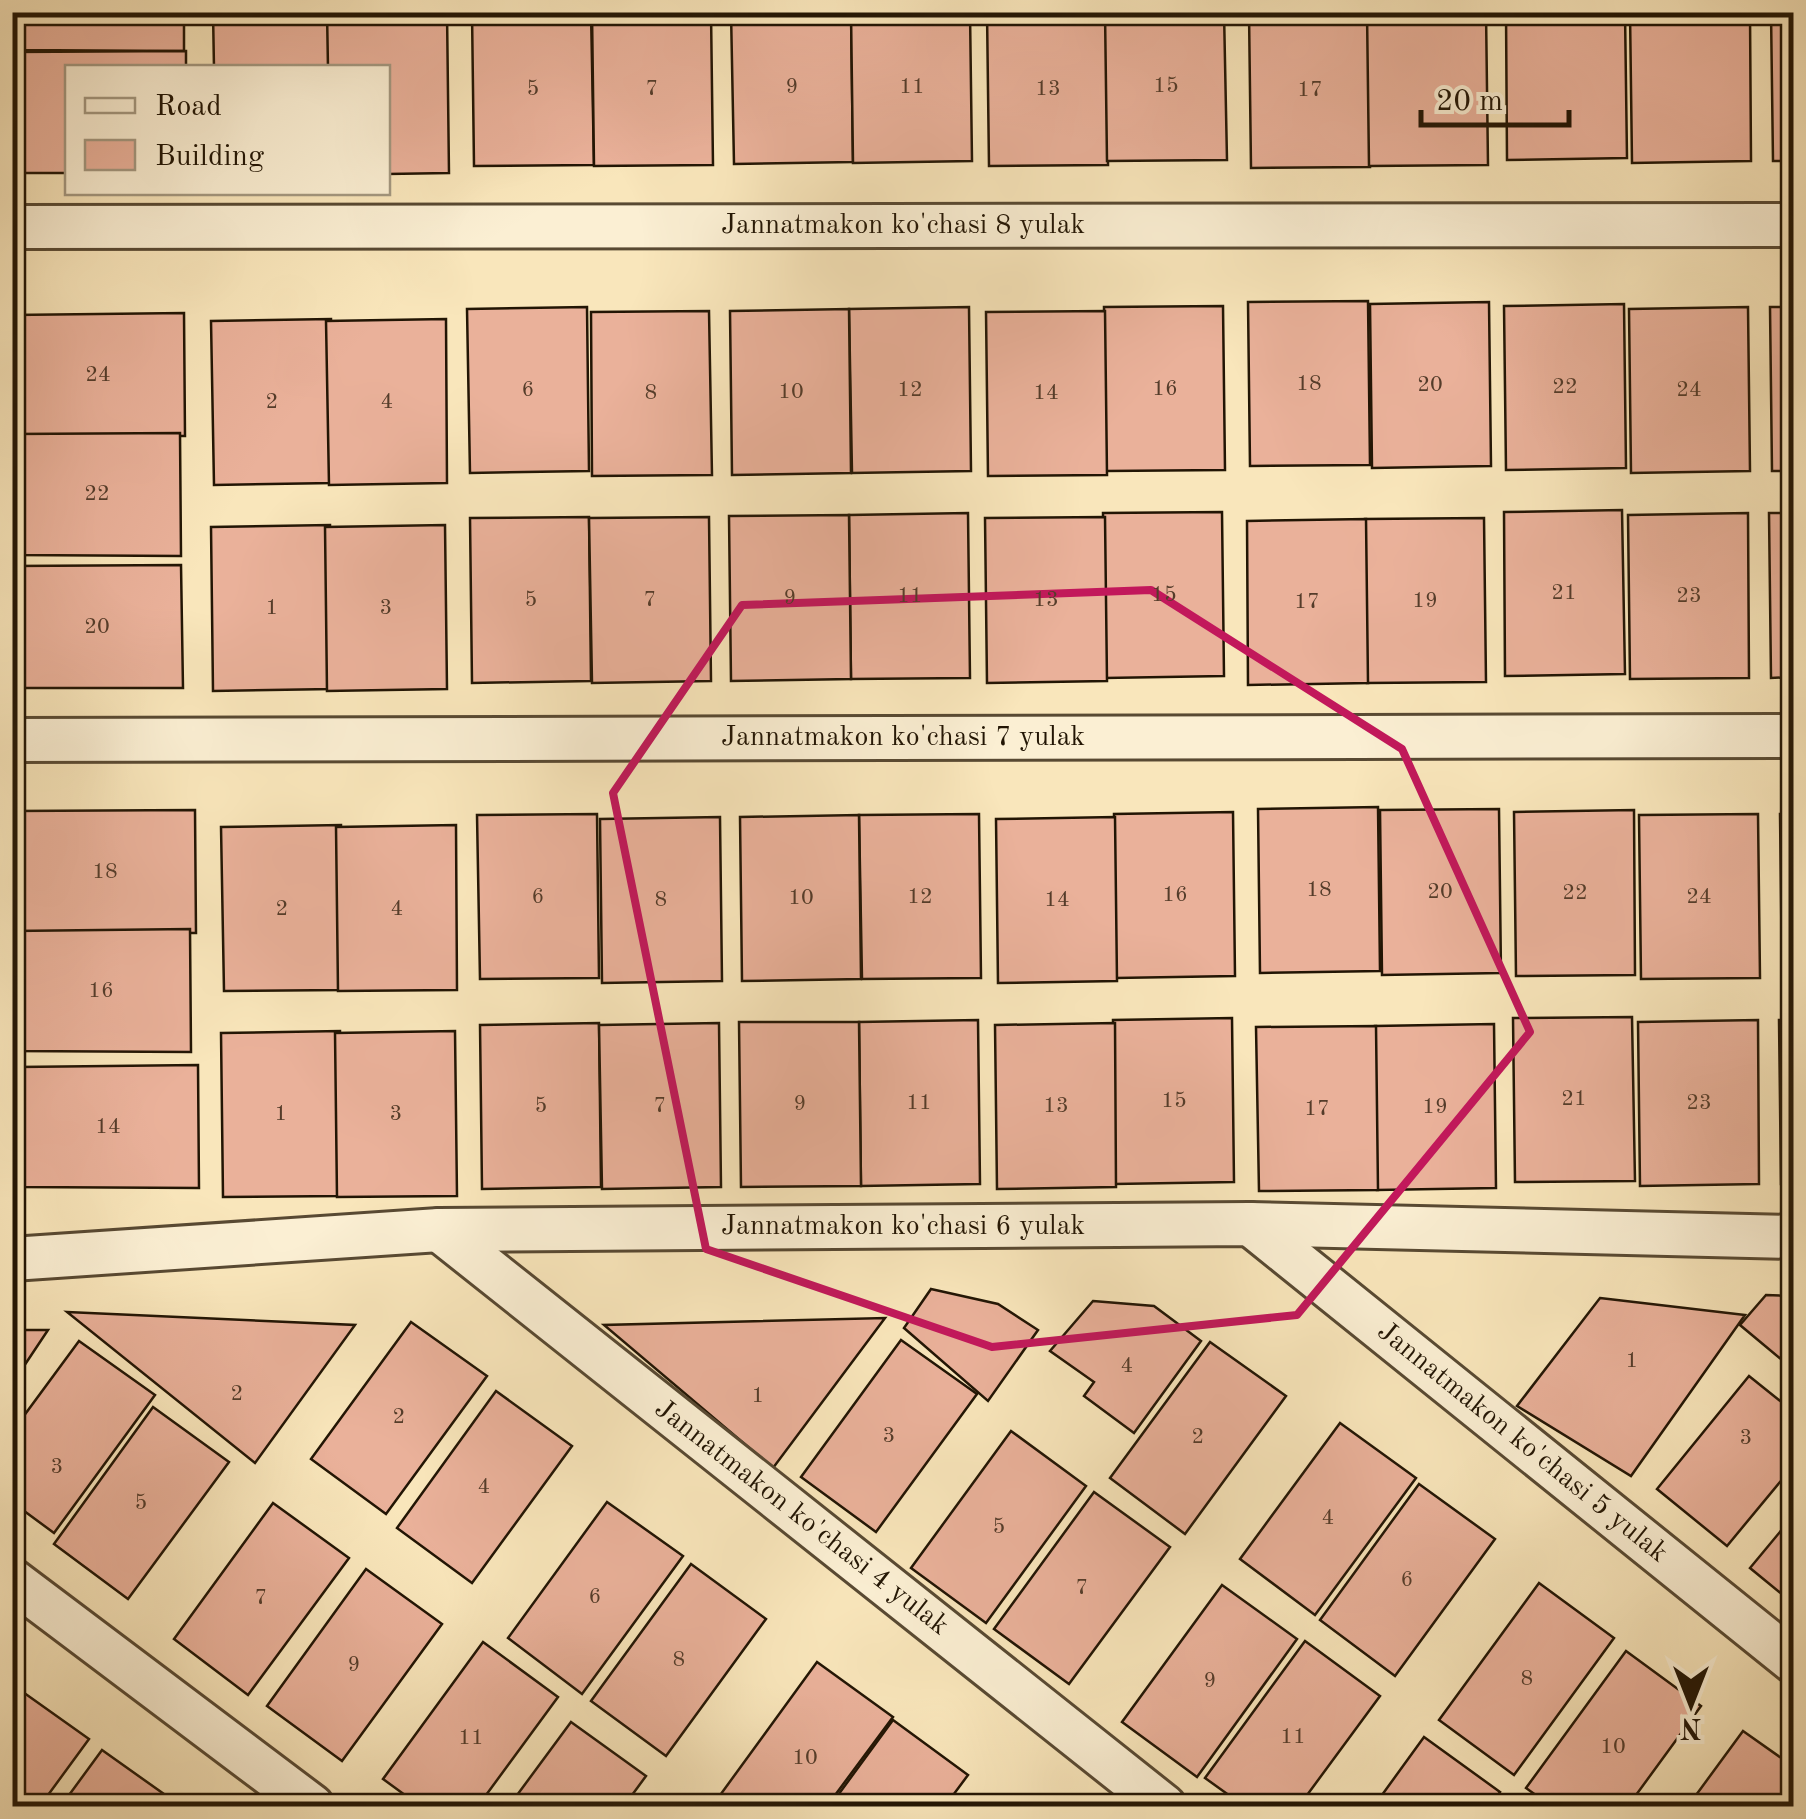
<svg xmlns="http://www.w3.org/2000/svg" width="1806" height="1819" viewBox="0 0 1806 1819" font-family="'Old Standard TT',serif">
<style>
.building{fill:#eab19a;stroke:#221504;stroke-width:2.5}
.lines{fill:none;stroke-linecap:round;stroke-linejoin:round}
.minor-casing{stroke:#584932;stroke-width:48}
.minor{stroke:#fbefd3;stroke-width:42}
.marked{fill:none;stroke:#c2185b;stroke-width:8;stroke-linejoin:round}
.labels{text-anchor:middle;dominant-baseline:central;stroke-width:8;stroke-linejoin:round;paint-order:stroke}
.number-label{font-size:22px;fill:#543c2a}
.street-label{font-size:28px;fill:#221504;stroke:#fbefd3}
</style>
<rect width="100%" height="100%" fill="#f9e6bb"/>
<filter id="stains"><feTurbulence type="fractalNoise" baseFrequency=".002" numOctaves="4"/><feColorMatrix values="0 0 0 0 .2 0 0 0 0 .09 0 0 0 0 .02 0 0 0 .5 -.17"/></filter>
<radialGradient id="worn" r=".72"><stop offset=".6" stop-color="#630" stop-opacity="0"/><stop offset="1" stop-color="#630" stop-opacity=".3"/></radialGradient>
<g class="building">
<polygon points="12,12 184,12 184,51 12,50"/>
<polygon points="213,12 332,12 333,68 214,68"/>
<polygon points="327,12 447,12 449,173 388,174 388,68 328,68"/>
<polygon points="472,12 591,12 594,165 474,166"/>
<polygon points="592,12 711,12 713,165 594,166"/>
<polygon points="731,12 851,12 853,162 734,164"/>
<polygon points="851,12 970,12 972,161 853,163"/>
<polygon points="987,12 1107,12 1108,165 989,166"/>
<polygon points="1105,12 1224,12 1227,160 1107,161"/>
<polygon points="1249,12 1368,12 1370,167 1251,168"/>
<polygon points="1367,12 1486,12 1488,165 1369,166"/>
<polygon points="1506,12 1625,12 1627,158 1507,160"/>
<polygon points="1630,12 1750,12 1751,161 1632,163"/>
<polygon points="1771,12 1794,12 1794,161 1773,161"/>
<polygon points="186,51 186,68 68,68 68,173 12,173 12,52"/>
<polygon points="1368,301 1370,465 1250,466 1248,302"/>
<polygon points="1489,302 1491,466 1372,468 1370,304"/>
<polygon points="1624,304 1626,468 1506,470 1504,306"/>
<polygon points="1223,306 1225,470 1106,471 1104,307"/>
<polygon points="587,307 589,471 470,473 467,309"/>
<polygon points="969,307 971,471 852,473 849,309"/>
<polygon points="1748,307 1750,471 1631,473 1629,309"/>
<polygon points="1770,307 1794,307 1794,471 1772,471"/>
<polygon points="849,309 851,473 732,475 730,311"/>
<polygon points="709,311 712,475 592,476 591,312"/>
<polygon points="1105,311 1107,475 988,476 986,312"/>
<polygon points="184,313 185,436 12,435 12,315"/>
<polygon points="331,319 333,483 214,485 211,321"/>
<polygon points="446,319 447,483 329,485 326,321"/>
<polygon points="180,433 181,556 12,555 12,434"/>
<polygon points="1622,510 1625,674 1505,676 1504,512"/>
<polygon points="1222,512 1224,676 1105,678 1103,513"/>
<polygon points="968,513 970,678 851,679 849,515"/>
<polygon points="1748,513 1749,678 1630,679 1628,515"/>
<polygon points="1769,513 1794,513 1794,677 1771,678"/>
<polygon points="849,515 851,679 731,681 729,516"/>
<polygon points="589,517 591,681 472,683 470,518"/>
<polygon points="709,517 711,681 592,683 589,518"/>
<polygon points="1105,517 1107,681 987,683 985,518"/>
<polygon points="1484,518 1486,682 1367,683 1365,519"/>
<polygon points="1366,519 1368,683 1248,685 1247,521"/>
<polygon points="330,525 332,689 213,691 211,527"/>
<polygon points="445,525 447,689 327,691 325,527"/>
<polygon points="181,565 183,688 12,688 12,566"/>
<polygon points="1378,807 1380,971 1260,973 1258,809"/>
<polygon points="1499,809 1501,973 1382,975 1380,810"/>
<polygon points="195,810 196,933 14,932 15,811"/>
<polygon points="1634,810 1635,975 1516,976 1514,812"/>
<polygon points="1233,812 1235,976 1116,978 1114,814"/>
<polygon points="597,814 599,978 480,979 477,815"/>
<polygon points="979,814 981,978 862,979 859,815"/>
<polygon points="1758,814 1760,978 1641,979 1639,815"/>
<polygon points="1780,814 1794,814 1794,978 1782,978"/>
<polygon points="859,815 861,979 742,981 740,817"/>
<polygon points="720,817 722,981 602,983 600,819"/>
<polygon points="1115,817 1117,981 998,983 996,819"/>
<polygon points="341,825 343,990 224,991 221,827"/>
<polygon points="456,825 457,990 338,991 336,827"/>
<polygon points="190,929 191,1052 12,1051 12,931"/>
<polygon points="1632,1017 1635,1181 1515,1182 1513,1018"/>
<polygon points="1232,1018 1234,1182 1115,1184 1113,1020"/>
<polygon points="978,1020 980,1184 861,1186 859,1022"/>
<polygon points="1758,1020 1759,1184 1640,1186 1638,1022"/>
<polygon points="1779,1020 1794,1020 1794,1184 1781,1184"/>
<polygon points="739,1022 859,1022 861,1186 741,1187"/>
<polygon points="599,1023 601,1187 482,1189 480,1025"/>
<polygon points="719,1023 721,1187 602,1189 599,1025"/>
<polygon points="1115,1023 1116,1187 997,1189 995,1025"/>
<polygon points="1494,1024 1496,1188 1377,1190 1375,1026"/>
<polygon points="1376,1026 1378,1190 1259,1191 1256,1027"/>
<polygon points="340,1031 342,1196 223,1197 221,1033"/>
<polygon points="455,1031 457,1196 337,1197 335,1033"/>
<polygon points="198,1065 199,1188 17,1187 18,1067"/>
<polygon points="931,1289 998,1304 1038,1330 988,1401 904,1328"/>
<polygon points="1766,1295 1794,1296 1794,1370 1740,1325"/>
<polygon points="1600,1298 1745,1315 1631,1476 1517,1406"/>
<polygon points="1093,1301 1154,1306 1201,1341 1134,1433 1084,1396 1094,1382 1050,1351"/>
<polygon points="67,1312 355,1325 255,1463"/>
<polygon points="885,1318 773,1468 604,1325"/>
<polygon points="411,1322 487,1376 386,1514 311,1459"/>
<polygon points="12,1330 48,1330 12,1384"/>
<polygon points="901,1340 977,1394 876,1532 801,1477"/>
<polygon points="79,1341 155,1395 54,1533 12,1502 12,1432"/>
<polygon points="1210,1342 1286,1396 1185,1534 1110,1478"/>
<polygon points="1749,1376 1794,1412 1794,1465 1727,1546 1657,1489"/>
<polygon points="496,1391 572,1446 472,1583 397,1528"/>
<polygon points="153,1407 229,1462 128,1599 54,1544"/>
<polygon points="1340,1423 1416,1478 1315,1615 1240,1559"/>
<polygon points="1011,1431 1086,1486 986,1623 911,1568"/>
<polygon points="1419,1484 1495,1539 1395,1676 1320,1620"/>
<polygon points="1094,1492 1170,1547 1069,1684 994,1629"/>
<polygon points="607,1502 683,1556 582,1694 508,1638"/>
<polygon points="273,1503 349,1558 248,1695 174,1639"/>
<polygon points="1794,1515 1794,1604 1750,1568"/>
<polygon points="691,1564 766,1619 666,1756 591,1701"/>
<polygon points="366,1569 442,1624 342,1761 267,1706"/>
<polygon points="1539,1583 1614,1638 1514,1775 1439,1720"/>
<polygon points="1222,1585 1297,1639 1197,1777 1122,1722"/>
<polygon points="1305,1641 1380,1696 1299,1806 1244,1806 1205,1778"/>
<polygon points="483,1642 558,1697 478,1806 420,1806 383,1779"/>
<polygon points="1626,1651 1701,1706 1628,1806 1551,1806 1526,1788"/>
<polygon points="817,1662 893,1717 827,1806 728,1806 718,1798"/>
<polygon points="13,1685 89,1739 40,1806 12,1806"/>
<polygon points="893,1720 968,1775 945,1806 830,1806"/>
<polygon points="571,1722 646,1776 624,1806 509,1806"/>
<polygon points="1743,1731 1794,1767 1794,1806 1688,1806"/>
<polygon points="1424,1737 1500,1792 1489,1806 1374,1806"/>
<polygon points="102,1750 178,1804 176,1806 61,1806"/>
</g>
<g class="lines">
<g class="minor-casing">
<g id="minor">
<polyline points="12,227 1794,225"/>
<polyline points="12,740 1794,736"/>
<polyline points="1250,1224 1794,1662"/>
<polyline points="439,1230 1164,1806"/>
<polyline points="12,1259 439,1230 1250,1224 1794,1237"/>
<polyline points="12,1580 312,1806"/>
</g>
</g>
<use href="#minor" class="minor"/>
</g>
<path class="marked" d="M1151,590l251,159 128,283 -233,283 -305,32 -286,-98 -93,-456 129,-188z"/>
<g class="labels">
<g class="number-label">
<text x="1166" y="86">15</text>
<text x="792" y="87">9</text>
<text x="912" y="87">11</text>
<text x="533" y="89">5</text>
<text x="652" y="89">7</text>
<text x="1048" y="89">13</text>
<text x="1310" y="90">17</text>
<text x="98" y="375">24</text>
<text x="1309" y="384">18</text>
<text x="1430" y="385">20</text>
<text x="1565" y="387">22</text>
<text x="1165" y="389">16</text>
<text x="528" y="390">6</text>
<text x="910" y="390">12</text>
<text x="1689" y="390">24</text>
<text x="791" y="392">10</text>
<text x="651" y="393">8</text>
<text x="1046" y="393">14</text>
<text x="272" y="402">2</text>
<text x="387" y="402">4</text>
<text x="97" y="494">22</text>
<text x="1564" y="593">21</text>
<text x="1164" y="595">15</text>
<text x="910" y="596">11</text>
<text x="1689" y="596">23</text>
<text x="790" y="598">9</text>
<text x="531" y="600">5</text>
<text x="650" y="600">7</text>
<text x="1046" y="600">13</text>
<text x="1425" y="601">19</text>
<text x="1307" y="602">17</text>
<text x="272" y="608">1</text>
<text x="386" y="608">3</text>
<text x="97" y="627">20</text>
<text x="105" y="872">18</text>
<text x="1319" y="890">18</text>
<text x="1440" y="892">20</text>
<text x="1575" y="893">22</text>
<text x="1175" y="895">16</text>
<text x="538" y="897">6</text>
<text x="920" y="897">12</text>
<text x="1699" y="897">24</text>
<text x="801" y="898">10</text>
<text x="661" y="900">8</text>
<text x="1057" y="900">14</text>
<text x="282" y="909">2</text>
<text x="397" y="909">4</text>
<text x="101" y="991">16</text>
<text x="1574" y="1099">21</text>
<text x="1174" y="1101">15</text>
<text x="919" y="1103">11</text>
<text x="1699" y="1103">23</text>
<text x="800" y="1104">9</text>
<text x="541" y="1106">5</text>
<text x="660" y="1106">7</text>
<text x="1056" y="1106">13</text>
<text x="1435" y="1107">19</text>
<text x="1317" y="1109">17</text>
<text x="281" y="1114">1</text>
<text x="396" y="1114">3</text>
<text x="108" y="1127">14</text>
<text x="1632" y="1361">1</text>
<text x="1127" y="1366">4</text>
<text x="237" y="1394">2</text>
<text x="758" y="1396">1</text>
<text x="399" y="1417">2</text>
<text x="889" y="1436">3</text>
<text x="1198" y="1437">2</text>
<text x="1746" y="1438">3</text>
<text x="57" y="1467">3</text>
<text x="484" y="1487">4</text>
<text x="141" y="1503">5</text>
<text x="1328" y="1518">4</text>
<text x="999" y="1527">5</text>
<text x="1407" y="1580">6</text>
<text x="1082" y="1588">7</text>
<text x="595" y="1597">6</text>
<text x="261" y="1598">7</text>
<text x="679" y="1660">8</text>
<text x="354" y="1665">9</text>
<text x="1527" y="1679">8</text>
<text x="1210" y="1681">9</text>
<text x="1293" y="1737">11</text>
<text x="471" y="1738">11</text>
<text x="1613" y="1747">10</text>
<text x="805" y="1758">10</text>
</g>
<g class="street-label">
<text x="903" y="226">Jannatmakon ko'chasi 8 yulak</text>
<text x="903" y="738">Jannatmakon ko'chasi 7 yulak</text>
<text x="903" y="1227">Jannatmakon ko'chasi 6 yulak</text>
<text transform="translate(1522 1443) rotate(39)">Jannatmakon ko'chasi 5 yulak</text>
<text transform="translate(801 1518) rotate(38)">Jannatmakon ko'chasi 4 yulak</text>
</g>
</g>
<rect width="1806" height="1819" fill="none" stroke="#f9e6bb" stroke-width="50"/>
<rect x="15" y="15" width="1776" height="1789" fill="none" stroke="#221504" stroke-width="5"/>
<rect x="25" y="25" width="1756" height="1769" fill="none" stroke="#221504" stroke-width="2.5"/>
<rect x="65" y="65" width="325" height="130" fill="#fbefd3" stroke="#a49880" stroke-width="2.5"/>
<rect x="85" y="98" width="50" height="15" fill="#fbefd3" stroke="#a49880" stroke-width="2.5"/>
<text x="155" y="115" font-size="30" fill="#221504">Road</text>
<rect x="85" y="140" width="50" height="30" fill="#eab19a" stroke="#a49880" stroke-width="2.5"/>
<text x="155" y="165" font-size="30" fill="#221504">Building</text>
<g transform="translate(1691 1704) rotate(180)" stroke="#fbefd3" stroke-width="8" paint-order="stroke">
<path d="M0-8L18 38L0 25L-18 38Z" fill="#221504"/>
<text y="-15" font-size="28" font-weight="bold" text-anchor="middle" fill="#221504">N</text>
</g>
<path d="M1421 110v15h148v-15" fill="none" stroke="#221504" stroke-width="5"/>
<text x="1436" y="110" font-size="30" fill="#221504" stroke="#fbefd3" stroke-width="8" paint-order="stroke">20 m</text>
<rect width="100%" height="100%" filter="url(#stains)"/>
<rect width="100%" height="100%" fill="url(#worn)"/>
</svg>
